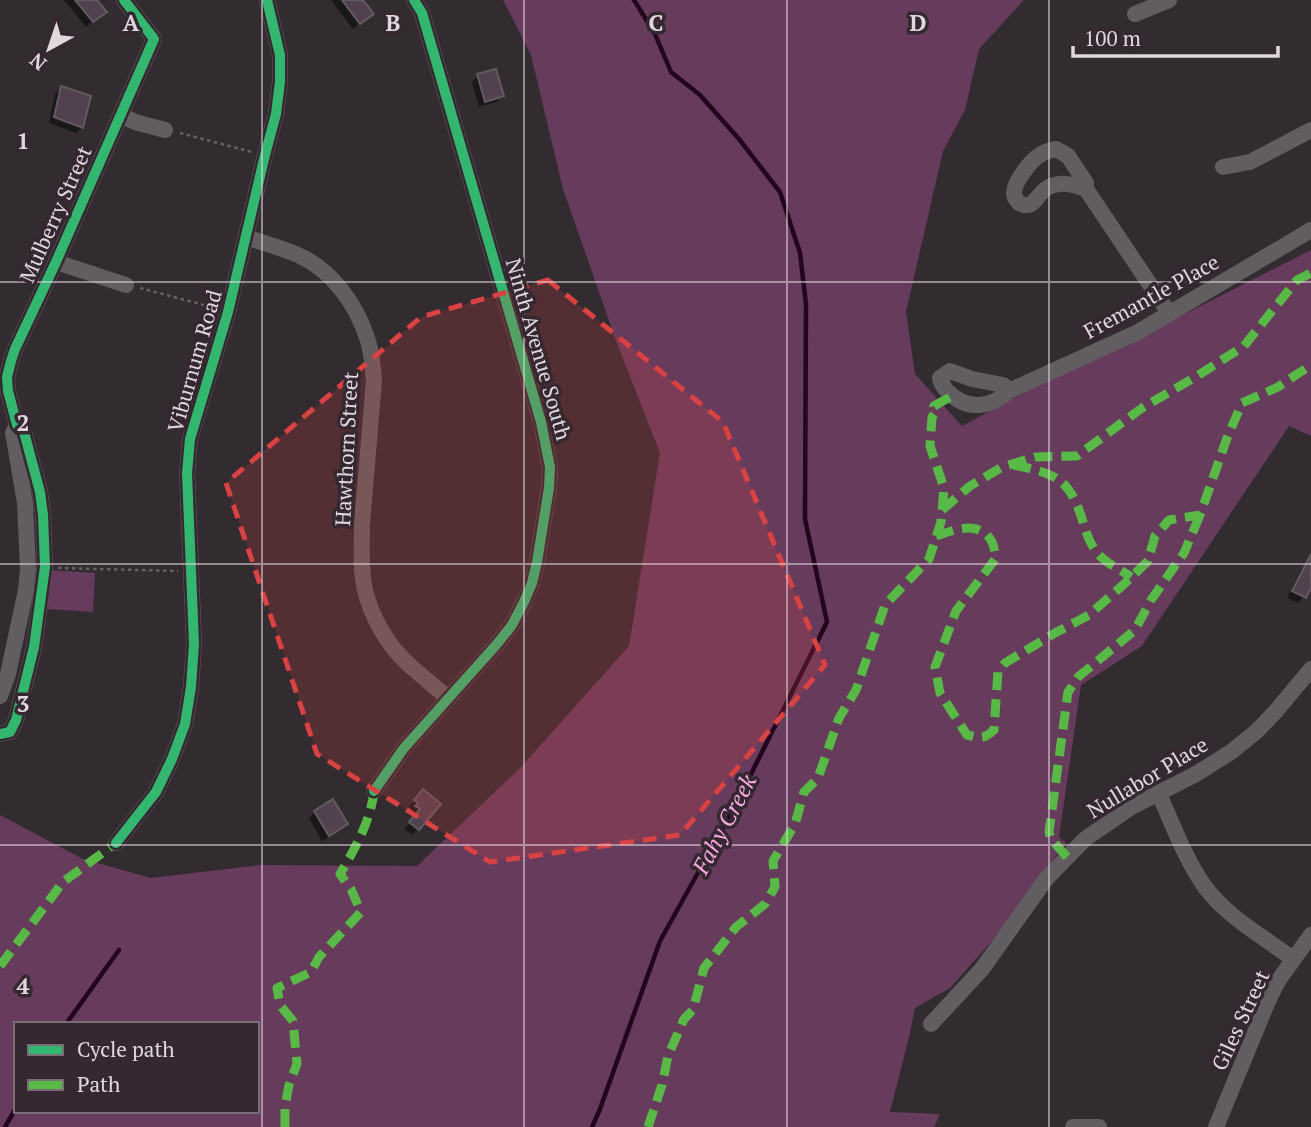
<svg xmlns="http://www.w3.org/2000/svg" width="1311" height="1127" viewBox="0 0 1311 1127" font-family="'PT Serif',serif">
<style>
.green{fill:#673b5c;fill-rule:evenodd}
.shadow{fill:#0007}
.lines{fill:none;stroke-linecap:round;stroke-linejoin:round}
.stream{stroke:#23061e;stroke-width:4.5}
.building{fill:#52414e;stroke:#615b5f;stroke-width:2}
.path{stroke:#656264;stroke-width:2.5;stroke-dasharray:3.5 3.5;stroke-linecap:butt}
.minor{stroke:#615d60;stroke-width:16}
.quiet{stroke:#58b947;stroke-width:9;stroke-dasharray:18 9;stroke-linecap:butt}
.cycleway-casing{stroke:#352831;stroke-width:15}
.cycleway{stroke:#33b770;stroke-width:10}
.marked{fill:#d84243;fill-opacity:0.2;stroke:#d84243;stroke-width:5;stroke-dasharray:14 9;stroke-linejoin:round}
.grid{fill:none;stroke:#e1d8de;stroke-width:2;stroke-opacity:0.55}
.labels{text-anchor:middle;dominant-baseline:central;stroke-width:7;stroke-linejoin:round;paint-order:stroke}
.street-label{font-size:21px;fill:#e1d8de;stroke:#352831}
.water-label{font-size:23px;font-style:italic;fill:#f7a8e3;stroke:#352831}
.grid-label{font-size:23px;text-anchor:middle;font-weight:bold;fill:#e1d8de;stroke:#352831;stroke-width:7;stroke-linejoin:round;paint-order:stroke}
</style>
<rect width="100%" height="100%" fill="#322b30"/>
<g class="green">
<path d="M503,0h521l-45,49 -14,61 -22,41 -37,161 9,62 47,52 106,-57 89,-41 154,-78v186l-22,-10 -147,220 -61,39 -22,152 7,6 -75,99 -41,46 -35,20 -5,25 -20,79 50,2 -6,13h-934v-312l83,44 68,19 110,-13 156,1 104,-99 108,-121 31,-193 -45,-115 -52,-149 -32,-134zM16,1024h241v87h-241z"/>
<polygon points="49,570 95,573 93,612 47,609"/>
</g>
<g class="shadow">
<polygon points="64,0 96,0 98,18 86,27"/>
<polygon points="331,0 361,0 371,14 353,29"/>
<polygon points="478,76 502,96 496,102 479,107 472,82"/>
<polygon points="61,88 82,127 76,133 49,123 55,94"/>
<polygon points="1307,564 1311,566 1311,585 1304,597 1298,603 1287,598 1301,570"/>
<polygon points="417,797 439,804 412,835 404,829 415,817 410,813 413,810 409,807"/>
<polygon points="315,812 346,824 340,830 322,841 309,818"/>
</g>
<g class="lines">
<g class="stream">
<polyline points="66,1024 119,950"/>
<polyline points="5,1127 16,1108"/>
<polyline points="592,1127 600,1109 660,941 735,806 827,622 805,519 806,304 800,253 780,192 739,139 700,95 671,72 655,34 634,0"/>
</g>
</g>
<g class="building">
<polygon points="75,0 97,0 107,12 93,22"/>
<polygon points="342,0 363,0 374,14 360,24"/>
<polygon points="496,69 504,96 485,102 477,74"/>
<polygon points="61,86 91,96 83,128 54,117"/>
<polygon points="1311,554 1311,588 1306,598 1292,591"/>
<polygon points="423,789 441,804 419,830 409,822 420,809 415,806 418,803 414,800"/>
<polygon points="333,799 348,824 329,836 314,811"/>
</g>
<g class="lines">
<g class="path">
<polyline points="180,133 252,152"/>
<polyline points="140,288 215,308"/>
<polyline points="58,568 178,571"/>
</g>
<g class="minor">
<polyline points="1135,14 1169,0"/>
<polyline points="121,115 135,122 165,130"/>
<polyline points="1223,167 1250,162 1311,130"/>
<path d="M1086,189c-12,-4 -24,-8 -35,-3 -15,5 -15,26 -32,17 -3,-4 -5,-5 -5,-10 0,-11 17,-33 26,-38 5,-4 11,-5 16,-6l12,7 18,27v6l83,124"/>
<path d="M246,237c17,6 36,11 52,18 34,15 58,49 69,83 5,14 6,29 7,43l-12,143c0,22 -2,45 3,66 6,26 22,54 41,72 13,12 28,24 42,36"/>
<polyline points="56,262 126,285"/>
<path d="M1009,391l-6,-6 -31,-6 -22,-8 -10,7c1,7 4,9 8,14 19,19 43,16 61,-1l129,-59 173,-102"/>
<polyline points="0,696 8,674 26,590 28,569 25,503 13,433 17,425"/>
<polyline points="0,734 10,732 16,720 34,647 45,567 43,515 40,492 24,432 17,425 8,391 7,377 11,361 15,349 56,262 154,39 124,0"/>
<polyline points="374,791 404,748 497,644 512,625 524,602 532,583 537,562 549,488 550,467 541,422 422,13 414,0"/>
<path d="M1159,794c14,31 26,65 46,93 21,29 60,51 88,72"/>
<polyline points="116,843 156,792 172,759 185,724 191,687 194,644 187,473 190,439 228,312 265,155 276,114 280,82 280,55 267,0"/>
<polyline points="931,1024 982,969 1046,879 1085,839 1133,806 1196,774 1231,752 1257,731 1276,711 1311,669"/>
<polyline points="1073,1127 1099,1127"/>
<polyline points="1216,1127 1268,1001 1278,981 1311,935"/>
</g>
<g class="quiet">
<path d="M1013,465c42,8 57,13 70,57 3,11 8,25 17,34 8,8 21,14 31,21"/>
<polyline points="942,510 970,486 1002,467 1035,457 1077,456 1142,408 1197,376 1244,346 1297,280 1311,273"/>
<path d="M936,536c18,-6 44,-17 56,6 2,4 3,11 4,16l-40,53 -21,56 5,26 27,42c13,3 16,5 27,-5l4,-59 7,-8 50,-30 34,-18 33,-29 26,-25 7,-25 14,-16 31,-5 27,-77 15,-35 36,-16 33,-22"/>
<polyline points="1067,857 1051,839 1049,832 1068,692 1078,677 1135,630 1151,600 1184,553 1200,515"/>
<polyline points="0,966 63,882 116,843"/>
<path d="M285,1127v-21l4,-21 8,-21 -4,-43 -13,-16 -3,-17 34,-16 8,-15 42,-45 -10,-23 -11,-15c15,-25 31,-54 34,-83"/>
<polyline points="648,1127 662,1085 668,1056 684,1019 693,1010 704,968 736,927 765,904 775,887 773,861 795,824 804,792 818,778 839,718 856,690 885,605 929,559 941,522 944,488 930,446 932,417 936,412 934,406 952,396"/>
</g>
<g class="cycleway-casing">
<g id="cycleway">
<polyline points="0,734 10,732 16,720 34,647 45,567 43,515 40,492 24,432 17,425 8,391 7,377 11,361 15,349 56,262 154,39 124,0"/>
<polyline points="374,791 404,748 497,644 512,625 524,602 532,583 537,562 549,488 550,467 541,422 422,13 414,0"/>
<polyline points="116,843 156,792 172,759 185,724 191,687 194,644 187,473 190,439 228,312 265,155 276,114 280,82 280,55 267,0"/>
</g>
</g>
<use href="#cycleway" class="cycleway"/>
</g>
<path class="marked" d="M548,280l175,142 102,243 -145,170 -190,27 -173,-108 -91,-271 195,-166z"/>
<path class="grid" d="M262,0v1127M524,0v1127M787,0v1127M1049,0v1127M0,282h1311M0,564h1311M0,845h1311"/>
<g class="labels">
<g class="street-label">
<text transform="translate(55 214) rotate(-66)">Mulberry Street</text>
<text transform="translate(1151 296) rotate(-29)">Fremantle Place</text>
<text transform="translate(539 349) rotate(74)">Ninth Avenue South</text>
<text transform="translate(194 361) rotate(-74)">Viburnum Road</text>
<text transform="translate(346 449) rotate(-87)">Hawthorn Street</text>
<text transform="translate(1147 777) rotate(-31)">Nullabor Place</text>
<text transform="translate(1240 1020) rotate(-65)">Giles Street</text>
</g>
<g class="water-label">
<text transform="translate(724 824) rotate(-62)">Fahy Creek</text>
</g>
</g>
<g class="grid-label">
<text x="131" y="31">A</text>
<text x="393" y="31">B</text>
<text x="656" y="31">C</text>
<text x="918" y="31">D</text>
<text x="23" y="149">1</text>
<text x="23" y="431">2</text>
<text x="23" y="712">3</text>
<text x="23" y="994">4</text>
</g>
<rect x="14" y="1022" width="245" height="91" fill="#352831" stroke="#7a6e76" stroke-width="2"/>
<rect x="28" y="1045" width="35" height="10" fill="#33b770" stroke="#7a6e76" stroke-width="2"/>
<text x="77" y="1057" font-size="21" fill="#e1d8de">Cycle path</text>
<rect x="28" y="1080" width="35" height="10" fill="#58b947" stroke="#7a6e76" stroke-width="2"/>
<text x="77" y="1092" font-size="21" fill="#e1d8de">Path</text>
<g transform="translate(49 49) rotate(220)" stroke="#352831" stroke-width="5" paint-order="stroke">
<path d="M0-5L12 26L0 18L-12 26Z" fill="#e1d8de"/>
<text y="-10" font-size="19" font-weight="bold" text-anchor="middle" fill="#e1d8de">N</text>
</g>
<path d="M1073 46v10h205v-10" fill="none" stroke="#e1d8de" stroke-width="3.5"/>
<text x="1084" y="46" font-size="21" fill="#e1d8de" stroke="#352831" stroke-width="5" paint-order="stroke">100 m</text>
</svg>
